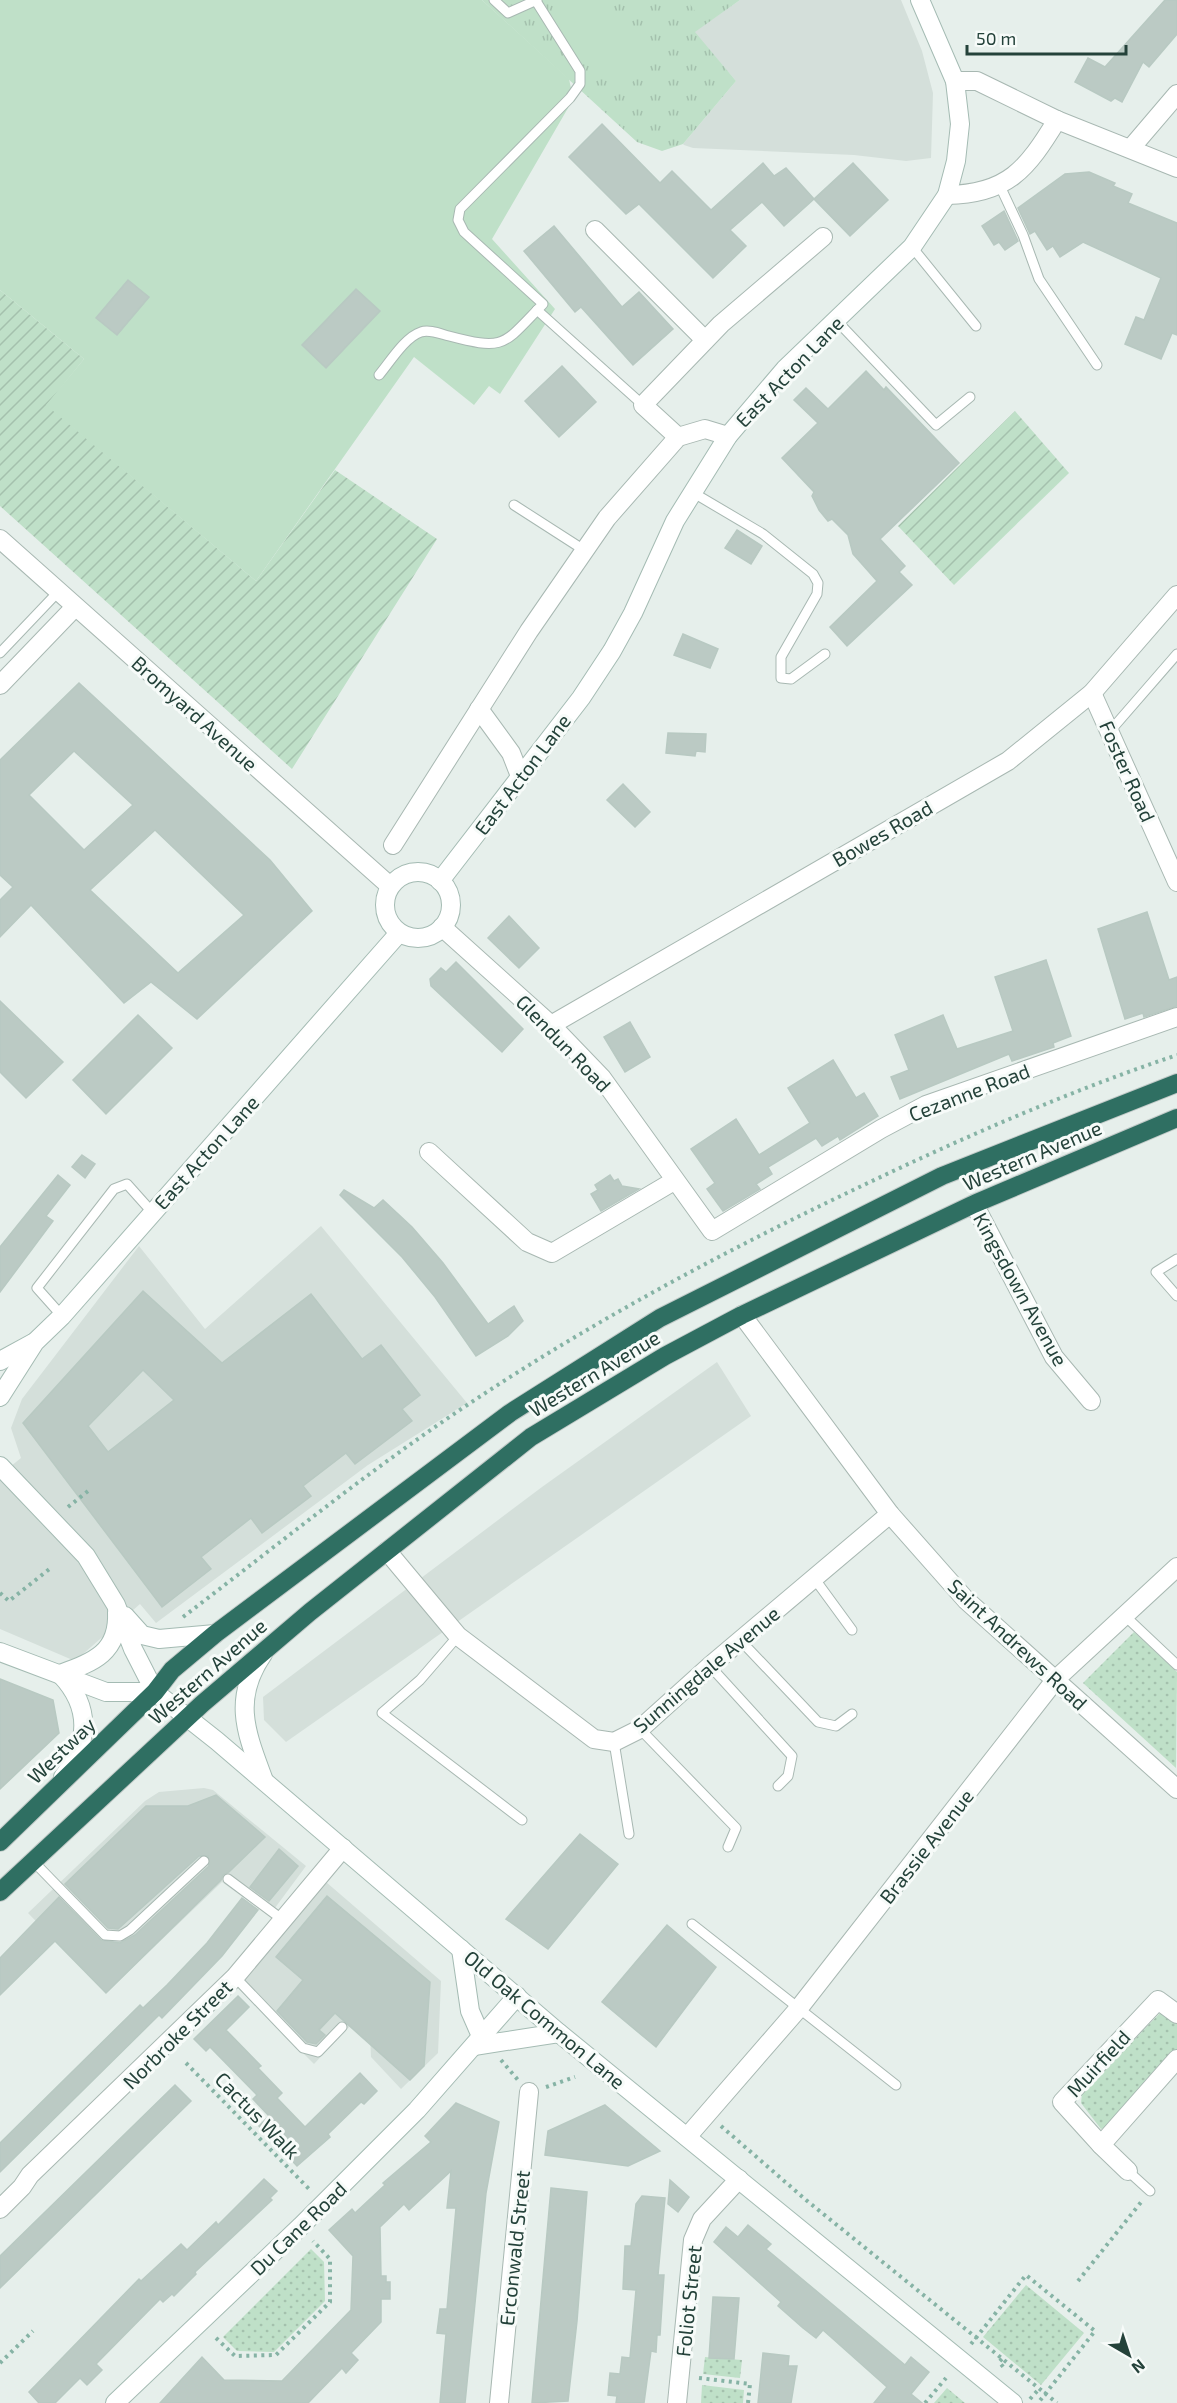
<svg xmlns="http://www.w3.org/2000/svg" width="1177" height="2403" viewBox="0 0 1177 2403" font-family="'Exo 2',sans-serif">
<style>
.built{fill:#d4dfda}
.grass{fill:url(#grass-dots)}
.park{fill:url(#park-tufts)}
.garden{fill:url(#garden-furrows)}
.pitch{fill:#bfe0c8}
.building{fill:#bbcac4;stroke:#b8c9c2;stroke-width:1.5;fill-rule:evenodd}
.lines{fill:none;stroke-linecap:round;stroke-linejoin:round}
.lane-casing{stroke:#a8b8b2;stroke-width:11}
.street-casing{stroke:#a8b8b2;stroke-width:20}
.secondary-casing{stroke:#a4bbb3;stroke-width:20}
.highway-casing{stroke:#c2cac8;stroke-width:20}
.path{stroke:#86b3a5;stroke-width:4;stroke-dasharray:3 4.5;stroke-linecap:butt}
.lane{stroke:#fff;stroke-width:9}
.street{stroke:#fff;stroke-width:18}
.secondary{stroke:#fff;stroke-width:18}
.highway{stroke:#2f6f62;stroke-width:18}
.labels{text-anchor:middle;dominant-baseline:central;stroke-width:6;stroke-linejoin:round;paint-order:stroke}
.street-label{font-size:20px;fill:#24423a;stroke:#f7fbf9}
</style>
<defs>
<pattern id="grass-dots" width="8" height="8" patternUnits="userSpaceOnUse" patternTransform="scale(1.5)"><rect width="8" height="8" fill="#bfe0c8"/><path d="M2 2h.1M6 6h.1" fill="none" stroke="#a4c1ad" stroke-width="1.8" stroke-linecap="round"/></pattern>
<pattern id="park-tufts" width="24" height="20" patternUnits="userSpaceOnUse" patternTransform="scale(1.5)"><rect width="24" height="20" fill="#bfe0c8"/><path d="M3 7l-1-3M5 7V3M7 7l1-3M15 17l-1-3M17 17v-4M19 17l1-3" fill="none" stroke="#a4c1ad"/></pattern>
<pattern id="garden-furrows" width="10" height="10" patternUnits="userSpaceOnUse" patternTransform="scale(1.5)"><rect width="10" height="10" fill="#bfe0c8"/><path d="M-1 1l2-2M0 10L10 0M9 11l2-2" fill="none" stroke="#a4c1ad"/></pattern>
</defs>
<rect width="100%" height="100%" fill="#e6efeb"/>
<g class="built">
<polygon points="740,0 901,0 922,51 933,93 931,158 906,161 854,155 693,148 684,145 683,144 736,81 694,32"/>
<polygon points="321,1226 467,1403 368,1465 156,1623 140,1604 75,1661 0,1629 0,1475 21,1458 11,1428 22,1399 139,1246 205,1329"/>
<polygon points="717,1362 751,1416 286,1742 264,1720 263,1697 542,1487"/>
<polygon points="204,1788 213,1790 306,1866 269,1916 222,1882 106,1993 28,1913 145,1801 159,1792"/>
<polygon points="326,1882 441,1981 438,2053 401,2089 371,2057 369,2006 314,2064 238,1988"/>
</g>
<g class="grass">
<polygon points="1134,1632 1177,1672 1176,1768 1083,1683"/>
<polygon points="1161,2012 1177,2019 1177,2050 1109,2126 1101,2129 1081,2103 1082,2094"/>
<polygon points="311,2249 324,2262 325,2301 274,2352 237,2351 223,2337"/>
<polygon points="1026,2285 1084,2333 1041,2385 983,2337"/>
<polygon points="705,2357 742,2360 740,2378 703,2374"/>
<polygon points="702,2385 744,2390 743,2403 701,2403"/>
<polygon points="947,2388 965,2403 934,2403"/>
</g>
<polygon class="park" points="482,0 740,0 695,32 736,81 683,144 662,151 637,142"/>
<g class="garden">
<polygon points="0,290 84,359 47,405 256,581 335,470 437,539 292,769 0,506"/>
<polygon points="1015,411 1069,473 954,585 898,526"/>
</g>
<g class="pitch">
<polygon points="0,0 482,0 569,79 572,93 568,108 492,239 555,309 500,394 489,386 474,405 414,357 256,581 46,405 84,359 0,290"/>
<polygon points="577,0 602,0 657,60 620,93 554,21"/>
<polygon points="687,0 725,0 700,18"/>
</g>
<g class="building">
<polygon points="1165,0 1177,0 1177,34 1149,67 1143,62 1122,102 1115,98 1111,101 1075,82 1088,58 1105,67"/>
<polygon points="602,124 660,183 672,171 711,210 763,163 774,176 786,168 814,199 784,226 762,202 730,230 746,246 713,278 639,204 626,214 569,157"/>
<polygon points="853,163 888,200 850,236 814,199"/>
<polygon points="1089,172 1115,183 1113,186 1132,194 1128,203 1177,223 1177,335 1172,333 1161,359 1125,344 1136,317 1144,320 1161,278 1083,242 1060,257 1053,246 1047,250 1035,231 1030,234 1018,208 1065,174"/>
<polygon points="1004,211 1018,241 1005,250 999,242 994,245 982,226"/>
<polygon points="554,226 622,307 639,292 673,329 633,365 581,307 575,312 524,251"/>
<polygon points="128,280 149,297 117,335 96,318"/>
<polygon points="356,289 380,311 326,368 302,345"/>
<polygon points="562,366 596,402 559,437 525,401"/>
<polygon points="866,371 884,390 886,387 959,463 880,539 905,566 899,572 912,585 847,646 830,627 877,581 853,554 848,535 832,519 828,521 819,510 812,496 814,492 782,458 818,423 794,400 806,388 828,409"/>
<polygon points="737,530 762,546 751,564 725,548"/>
<polygon points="683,634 718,649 710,668 674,655"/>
<path d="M79,683l191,177 42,51 -115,108 -46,-37 -27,21 -93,-98 -31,32v-37l13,-13 -13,-12v-115zM74,751l59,54 -49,45 -55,-55zM155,830l89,85 -66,58 -88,-83z"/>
<polygon points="668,733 706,734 705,752 696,751 695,756 666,753"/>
<polygon points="623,784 650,812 635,827 607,800"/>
<polygon points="1147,912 1169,980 1177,977 1177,1006 1144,1017 1143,1013 1125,1019 1098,929"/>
<polygon points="509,916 539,948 519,968 488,938"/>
<polygon points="1046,960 1071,1036 1053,1043 1054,1047 1012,1061 1009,1054 900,1099 891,1077 909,1070 895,1035 943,1015 957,1049 1013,1031 995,977"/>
<polygon points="456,962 523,1029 502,1052 431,986 430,979 441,968 446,972"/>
<polygon points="0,1001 63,1062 26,1098 0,1072"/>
<polygon points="138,1015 172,1048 106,1114 73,1080"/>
<polygon points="630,1022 650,1057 625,1072 604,1037"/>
<polygon points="833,1060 856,1098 864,1093 878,1116 840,1140 838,1136 822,1146 816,1138 768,1167 772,1174 756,1184 760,1189 723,1211 707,1189 715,1183 691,1149 736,1119 759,1155 810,1123 788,1088"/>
<polygon points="82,1155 95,1164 85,1178 72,1167"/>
<polygon points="58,1175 70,1185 46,1216 53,1221 0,1292 0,1247"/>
<polygon points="610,1175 614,1181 618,1179 622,1186 639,1189 601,1211 591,1194 598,1190 595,1185"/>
<polygon points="344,1190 374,1208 383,1200 412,1227 443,1263 488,1324 514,1306 523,1321 508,1336 476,1356 435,1297 402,1257 340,1195"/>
<path d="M143,1291l79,72 89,-69 51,65 19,-14 39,50 -18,14 10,12 -57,43 -9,-11 -43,33 8,10 -49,37 -11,-15 -50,39 10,12 -49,38 -139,-184zM143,1370l31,30 -66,52 -20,-26z"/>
<polygon points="0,1679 53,1700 59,1733 0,1789"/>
<polygon points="216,1795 265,1837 229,1872 223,1875 221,1880 106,1993 55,1941 0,1995 0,1958 59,1897 101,1940 120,1943 135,1935 209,1866 208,1856 199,1856 118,1929 108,1928 65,1884 146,1806 188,1806"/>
<polygon points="580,1834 618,1864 548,1949 506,1919"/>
<polygon points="279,1849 298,1866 269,1901 250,1887"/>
<polygon points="327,1896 430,1982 424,2066 410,2080 335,2013 319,2030 325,2035 316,2044 307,2042 277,2011 303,1980 276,1957"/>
<polygon points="242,1898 258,1910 222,1956 162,2018 159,2015 0,2172 0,2143 140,2005 143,2008 167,1985 207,1943"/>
<polygon points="667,1925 716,1967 656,2047 602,2002"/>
<polygon points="238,1996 249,2007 226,2030 261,2066 258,2068 282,2093 277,2098 305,2127 360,2073 377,2091 364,2104 361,2102 328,2134 330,2137 297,2166 259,2126 269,2116 253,2099 257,2095 210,2047 206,2051 194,2039"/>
<polygon points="175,2085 191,2101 0,2288 0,2256"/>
<polygon points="456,2103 499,2122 486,2193 465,2403 440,2403 446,2334 437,2333 440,2309 447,2309 456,2208 447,2208 451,2171 409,2210 404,2204 380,2227 381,2276 386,2276 386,2282 390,2282 390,2299 381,2299 381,2322 351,2353 358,2360 346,2373 342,2368 308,2403 160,2403 202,2357 224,2380 282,2381 351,2310 353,2256 329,2230 352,2209 355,2213 385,2185 383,2183 431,2142 425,2136"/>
<polygon points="605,2105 660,2151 628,2166 545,2155 548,2131"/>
<polygon points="264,2179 277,2191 270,2198 272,2200 195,2272 196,2274 174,2296 172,2294 163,2302 160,2299 96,2364 102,2370 87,2385 80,2378 55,2403 39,2403 29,2392 139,2279 141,2281 181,2244 187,2250 216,2222 218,2225"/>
<polygon points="670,2180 689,2197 678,2212 668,2204"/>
<polygon points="551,2188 587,2192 577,2321 568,2401 532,2403"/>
<polygon points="642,2196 665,2198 658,2275 664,2275 660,2335 657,2335 656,2352 651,2351 644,2403 616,2403 617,2396 608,2395 610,2373 620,2374 622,2357 630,2358 636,2290 623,2289 625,2246 631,2246 636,2204"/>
<polygon points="748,2225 771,2244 766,2249 905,2365 911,2357 929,2372 911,2394 922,2403 874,2403 887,2387 823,2330 816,2338 803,2328 778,2306 781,2302 714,2242 726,2227 738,2237"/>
<polygon points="713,2297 739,2298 734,2359 709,2358"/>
<polygon points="763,2353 789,2356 788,2366 797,2366 791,2403 758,2403"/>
</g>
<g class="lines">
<g class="lane-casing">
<g id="lane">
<polyline points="494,0 508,13 537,0"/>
<polyline points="1000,186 1023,235 1039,279 1097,365"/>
<polyline points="912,247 976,326"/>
<polyline points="537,310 643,405"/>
<polyline points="836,320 936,425 970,397"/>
<path d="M379,375c11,-13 26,-38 42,-43 8,-3 20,2 28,4 57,15 54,9 94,-32l-79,-72 -6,-12 2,-11 110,-111 10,-14v-13l-44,-70"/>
<polyline points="692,492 763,534 813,574 818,583 817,594 781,657 781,678 791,679 825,654"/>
<polyline points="514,505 584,550"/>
<polyline points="0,653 58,592"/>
<polyline points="1111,730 1177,654"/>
<polyline points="1177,1259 1156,1272 1177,1296"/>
<polyline points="62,1316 37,1288 114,1189 127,1184 152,1212"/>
<polyline points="814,1578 852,1630"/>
<polyline points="1124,1615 1177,1665"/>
<polyline points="458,1636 420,1680 382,1713 522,1820"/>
<polyline points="741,1641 818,1722 836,1726 852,1714"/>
<polyline points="710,1666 792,1756 788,1776 778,1786"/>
<polyline points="640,1729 736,1828 728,1847"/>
<polyline points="614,1742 629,1834"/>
<polyline points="32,1860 105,1935 120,1936 130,1930 204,1861"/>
<polyline points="228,1879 283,1920"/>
<polyline points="692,1924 896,2085"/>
<polyline points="235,1977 303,2048 318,2052 342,2027"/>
<polyline points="1128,2171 1150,2191"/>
</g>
</g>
<g class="street-casing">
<g id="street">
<polyline points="955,81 977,81 1057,120 1177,168"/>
<polyline points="1131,148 1177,94"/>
<path d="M947,195c61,-1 80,-26 110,-75"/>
<polyline points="595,230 705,340"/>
<polyline points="678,437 643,405 721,324 823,237"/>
<polyline points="0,539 390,886"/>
<polyline points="0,685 75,607"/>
<polyline points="1092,693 1177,882"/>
<polyline points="479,709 511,753 520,776"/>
<polyline points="393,845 529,631 607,518 678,437 705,429 728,436"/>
<polyline points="442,927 551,1025 602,1078 712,1231 881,1129 926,1105 1177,1017"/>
<polyline points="551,1025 1008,761 1092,693 1177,595"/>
<polyline points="429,1152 527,1242 552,1253 674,1181"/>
<polyline points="974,1204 1054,1357 1091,1401"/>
<polyline points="742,1315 890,1514 966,1600 1177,1789"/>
<polyline points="387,1551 458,1636 594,1739 614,1742 640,1729 710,1666 890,1514"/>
<polyline points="1177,2014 1158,2000 1062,2102 1101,2145 1177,2059"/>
<polyline points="687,2137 799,2008 1056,1679 1177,1567"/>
<polyline points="1101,2145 1128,2171"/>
<polyline points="0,2209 22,2187 30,2175 235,1977 343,1848"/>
<polyline points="499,2403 529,2092"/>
<polyline points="677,2403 693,2240 702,2219 739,2179"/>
</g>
</g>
<g class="secondary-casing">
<g id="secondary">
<circle cx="418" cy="905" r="33"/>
<polyline points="440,881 581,698 612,651 633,613 675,521 728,436 785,369 912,247 947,195 956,161 960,124 955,81 920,0"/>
<polyline points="0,1361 33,1343"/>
<polyline points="0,1397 35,1342 62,1316 399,933"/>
<polyline points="0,1466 86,1556 116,1605 133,1649 155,1692 217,1741 559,2033 1013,2403"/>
<polyline points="125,1616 142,1635 159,1639 215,1634"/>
<polyline points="0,1652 106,1692 155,1692"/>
<path d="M263,1654c-31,45 -17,78 0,124"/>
<path d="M60,1674c33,-12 59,-21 57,-62"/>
<path d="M61,1675c30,32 29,67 2,102"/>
<polyline points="461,1949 470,2011 481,2036"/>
<polyline points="474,2046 559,2033"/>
<polyline points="115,2403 301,2226 417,2110 517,1996"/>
</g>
</g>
<g class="highway-casing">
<g id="highway">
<polyline points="0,1842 155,1692 172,1670 215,1634 510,1413 660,1318 942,1176 1177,1083"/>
<polyline points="0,1892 202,1704 310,1612 531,1437 665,1356 742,1315 974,1204 1177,1118"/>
</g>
</g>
<g class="path">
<polyline points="68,1507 88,1491 90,1493"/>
<polyline points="0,1593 9,1601 52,1567"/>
<path d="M183,1617c75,-57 148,-116 225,-171 138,-99 286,-180 439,-253 108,-52 217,-100 330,-138"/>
<polyline points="501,2060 518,2080"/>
<polyline points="186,2063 309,2189"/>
<polyline points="546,2087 575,2077"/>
<polyline points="721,2126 806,2200 1057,2403"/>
<polyline points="1078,2281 1142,2201"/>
<polyline points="216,2338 235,2356 276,2355 330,2302 330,2259 313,2241"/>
<polyline points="971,2344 1026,2275 1095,2331 1038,2403"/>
<polyline points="1002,2359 999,2362 1006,2370"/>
<polyline points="0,2363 33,2331"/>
<polyline points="699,2378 750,2384 748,2403"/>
<polyline points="1030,2399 1039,2389"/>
<polyline points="925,2403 946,2378"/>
</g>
<use href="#lane" class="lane"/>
<use href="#street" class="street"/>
<use href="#secondary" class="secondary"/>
<use href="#highway" class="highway"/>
</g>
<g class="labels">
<g class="street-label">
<text transform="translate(789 371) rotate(-46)">East Acton Lane</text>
<text transform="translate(195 713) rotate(42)">Bromyard Avenue</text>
<text transform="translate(1128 771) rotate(66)">Foster Road</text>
<text transform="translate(522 774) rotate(-53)">East Acton Lane</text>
<text transform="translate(882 833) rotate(-30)">Bowes Road</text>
<text transform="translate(564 1043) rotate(46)">Glendun Road</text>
<text transform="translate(969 1092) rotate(-21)">Cezanne Road</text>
<text transform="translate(206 1152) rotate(-48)">East Acton Lane</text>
<text transform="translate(1032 1155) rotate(-23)">Western Avenue</text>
<text transform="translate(1021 1289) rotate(61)">Kingsdown Avenue</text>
<text transform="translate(594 1373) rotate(-31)">Western Avenue</text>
<text transform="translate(1018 1644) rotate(43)">Saint Andrews Road</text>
<text transform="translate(706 1669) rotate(-40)">Sunningdale Avenue</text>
<text transform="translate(207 1671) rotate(-41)">Western Avenue</text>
<text transform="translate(61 1750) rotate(-44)">Westway</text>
<text transform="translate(926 1846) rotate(-52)">Brassie Avenue</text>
<text transform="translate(545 2019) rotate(40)">Old Oak Common Lane</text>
<text transform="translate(177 2034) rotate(-45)">Norbroke Street</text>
<text transform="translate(1098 2063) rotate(-47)">Muirfield</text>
<text transform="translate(258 2115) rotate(46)">Cactus Walk</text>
<text transform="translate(298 2228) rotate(-44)">Du Cane Road</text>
<text transform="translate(514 2248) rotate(-84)">Erconwald Street</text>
<text transform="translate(688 2301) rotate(-84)">Foliot Street</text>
</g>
</g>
<g transform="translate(1129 2355) rotate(141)" stroke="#f7fbf9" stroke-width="4.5" paint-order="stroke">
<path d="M0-4.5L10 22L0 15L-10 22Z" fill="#24423a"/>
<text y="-9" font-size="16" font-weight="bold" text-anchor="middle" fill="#24423a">N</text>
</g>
<path d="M967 45v9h159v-9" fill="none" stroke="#24423a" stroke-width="3"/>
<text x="976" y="45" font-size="18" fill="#24423a" stroke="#f7fbf9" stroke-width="4.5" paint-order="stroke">50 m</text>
</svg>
